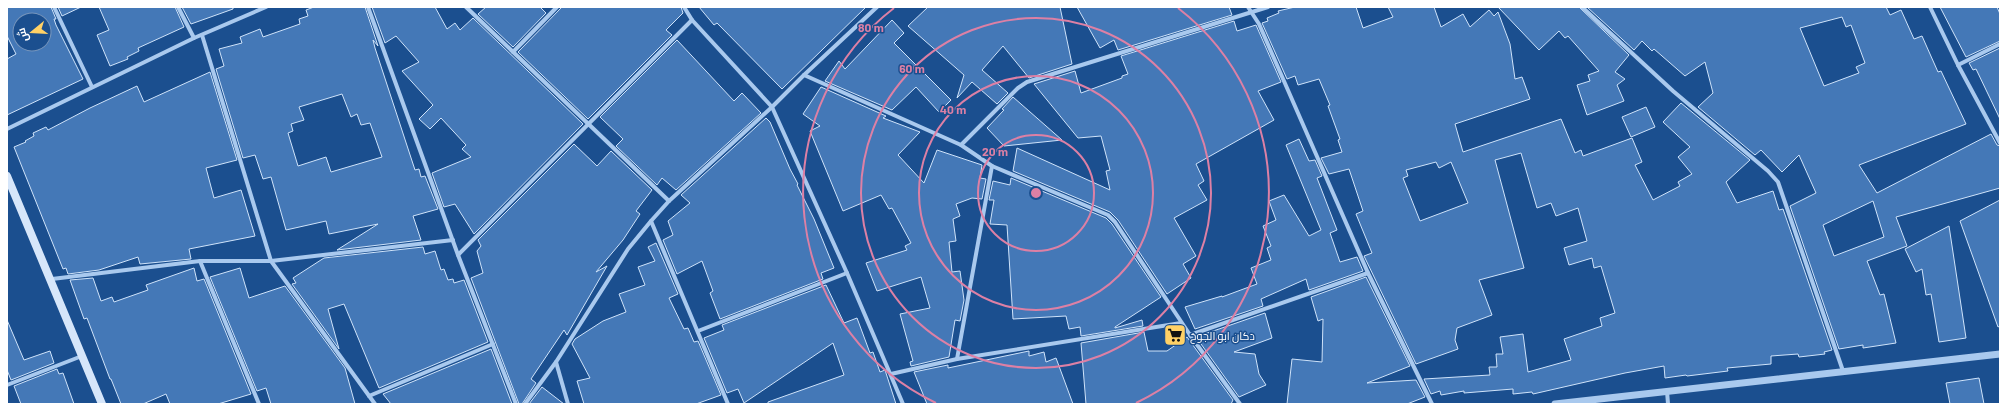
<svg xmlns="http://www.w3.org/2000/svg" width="2007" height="411" viewBox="0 0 2007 411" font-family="Barlow,Cairo,sans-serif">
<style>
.building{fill:#4478b7;stroke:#cfe3fa;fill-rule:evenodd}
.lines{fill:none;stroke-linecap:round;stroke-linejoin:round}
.minor{stroke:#a9c9ee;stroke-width:4}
.tertiary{stroke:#a9c9ee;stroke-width:7}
.secondary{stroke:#d6e6fa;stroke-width:8}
.ring{fill:none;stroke:#dd80a5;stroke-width:2}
.labels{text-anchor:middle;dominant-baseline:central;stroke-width:3;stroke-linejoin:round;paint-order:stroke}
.poi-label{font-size:11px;fill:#fff;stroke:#1b4f8f;text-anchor:start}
.centre{fill:#dd80a5;stroke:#1b4f8f;stroke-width:2}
.ring-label{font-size:12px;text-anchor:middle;font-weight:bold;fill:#dd80a5;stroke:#1b4f8f;stroke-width:3;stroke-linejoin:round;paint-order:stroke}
</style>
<rect width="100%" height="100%" fill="#1b4f8f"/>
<g class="building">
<path d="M7,7h44l5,12h-2l2,6 27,54 -76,36v-56l9,-5 -9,-18zM20,20h24v24h-24z"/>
<polygon points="58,7 81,7 62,16"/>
<polygon points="99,7 175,7 184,27 138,48 139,51 127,57 128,59 110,66 97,35 109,30"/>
<polygon points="182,7 233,7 233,9 191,24"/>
<path d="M314,7h51l13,39 -5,-6 2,8 40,122 4,-1 2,8 4,-1 13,33 -25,7 8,24 -84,10 41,-26 -49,10 -3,-13 -40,9 -15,-53 -8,2 -8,-24 -12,3 -27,-89 8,-3 -5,-17 23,-6 -2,-6 20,-8 3,8 37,-13 -1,-5 9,-3 -2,-6zM342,94l9,23 6,-3 4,11 9,-2 12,34 -51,15 -5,-15 -28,9 -10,-33 5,-2 -2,-7 13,-4 -5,-13z"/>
<polygon points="372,7 435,7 447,29 455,23 460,30 473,18 583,124 474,234 455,204 444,207 432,173 471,157 462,149 466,145 441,118 430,129 419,119 433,105 402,71 419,62 396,36 385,43"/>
<polygon points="486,7 540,7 546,13 513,47 478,14"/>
<polygon points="562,7 681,7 683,13 666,30 672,35 588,119 518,52"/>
<polygon points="699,7 866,7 782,89 717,23 714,25"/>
<polygon points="928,7 1060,7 1072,64 1029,78 1003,46 982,70 1008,93 997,104 972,82 957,98 964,75 908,26"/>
<polygon points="1077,7 1229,7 1232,15 1118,50 1114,40 1100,48"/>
<path d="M1295,7h61l7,21 30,-11 -5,-10h46l7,20 22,-13 7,13 19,-17 5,6 4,-4 12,32 5,35 7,-2 8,22 -75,25 8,28 98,-33 14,34 6,-3 2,6 49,-18 10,24 -7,3 18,35 27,-14 -2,-4 14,-8 -14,-17 12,-10 -27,-25 18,-19 69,57 -24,22 11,21 36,-12 6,19 4,-1 49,141 -8,2 1,2 -26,3 -1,-3 -27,2v8l-44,4 1,3 -41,5 -1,-1 -21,3 -1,-12 -39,7 -92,21 -1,-2 -19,2v-5l-49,4v-2l-23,4 -1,-4 -9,3 -7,-15 66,-4 -1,-8h8l-1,-13h7l-3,-17 23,-3 5,38 43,-12 -7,-21 38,-13 -2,-8 15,-5 -14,-47 -7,2 -2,-10 -23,7 -5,-17 23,-7 -9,-33 -22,8 -5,-13 -14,5 -16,-55 -26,7 29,108 -45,12 13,35 -35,13 -2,12 3,9 -42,15 -52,-108 8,-3 -16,-39 7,-3 -14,-42 -20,5 -8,-16 21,-6 -4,-12 2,-1 -12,-33 2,-1 -11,-26 -21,6 -3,-9 -8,3 -25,-56 6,-2 -1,-3 12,-5 -1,-2zM1436,162l3,6 12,-6 17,41 -48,18 -17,-43 5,-2 -2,-6z"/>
<polygon points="1498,7 1579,7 1629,55 1615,72 1625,79 1617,85 1624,101 1587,115 1577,85 1590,81 1588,75 1599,71 1568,36 1565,38 1559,31 1539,50"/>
<path d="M1587,7h299l4,8 11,-5 13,29 8,-3 16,36 3,-1 25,53 -107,41 18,28 114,-59 6,11 3,1v42l-104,29 11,29 -40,15 13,34 4,-1 12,49 -33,5v-3l-24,4 -49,-143 26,-13 -17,-38 -17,17 -21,-22 -6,5 -57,-48 15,-14 -8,-31 -20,14 -31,-27 -2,2 -10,-10 -8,9zM1842,17l4,10 5,-2 14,38 -9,4 3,6 -35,13 -24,-58zM1873,201l11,36 -50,19 -11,-31z"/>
<polygon points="1940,7 1997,7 2000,14 2000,41 1966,57"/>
<polygon points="892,20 904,33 894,43 951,100 939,112 916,87 892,110 825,81 839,61 845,69"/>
<polygon points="1234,21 1237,31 1256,25 1281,82 1258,91 1274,120 1196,164 1204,181 1198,185 1207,200 1174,218 1196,256 1183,264 1191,278 1167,294 1118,220 1110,212 1013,171 1017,148 1110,190 1106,171 1110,170 1101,136 1078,138 1034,84 1075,71 1081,93 1122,78 1122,76 1128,74 1121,56"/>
<polygon points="677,40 734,101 742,93 761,113 676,190 662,178 657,185 616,146 623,139 600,117"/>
<polygon points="2000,48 2000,119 1976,69 1973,70 1969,63"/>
<polygon points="210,72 237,160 206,168 214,198 241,190 255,236 189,249 191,259 140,264 138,257 99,270 68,274 66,268 63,269 14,147 26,142 25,141 34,136 33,133 46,127 48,130 90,108 137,86 144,102"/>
<polygon points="821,87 886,116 883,118 920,132 898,155 924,183 937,150 982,165 980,178 986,179 982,199 972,198 956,204 960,216 953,219 956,241 949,242 952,272 960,271 964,300 960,321 955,320 949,357 911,366 910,362 913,361 900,314 930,308 921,277 877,291 866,263 907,250 905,246 911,243 892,208 889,209 881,195 843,211 810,131 820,126 803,114"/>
<polygon points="1013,97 1062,140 1004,146 987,128 1004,110 1002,109"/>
<polygon points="1646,107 1655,127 1631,137 1622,117"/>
<polygon points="766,118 770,122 790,169 798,184 797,185 814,219 834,268 821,273 823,279 720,319 710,293 713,291 702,261 677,274 663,240 673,235 668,221 690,203 681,195"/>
<polygon points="1299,139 1309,161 1315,160 1322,176 1317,178 1337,230 1330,233 1340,262 1357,257 1363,271 1309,290 1306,279 1261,299 1263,306 1195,329 1185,307 1222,296 1222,297 1257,284 1251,268 1271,260 1267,248 1271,246 1263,226 1276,220 1269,201 1284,195 1309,236 1321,230 1286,145"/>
<polygon points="574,144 597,166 611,151 652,190 636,211 640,214 623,240 596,272 607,266 567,335 564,330 531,379 536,383 522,404 519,404 471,278 483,273 477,251 481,246 478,240"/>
<polygon points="1011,178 1106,218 1112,224 1161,297 1115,327 1115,328 1142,320 1143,326 1081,336 1080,327 1069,329 1066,316 1013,319 1007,225 990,224 994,200 989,200 993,181 1010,185"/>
<polygon points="2000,200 2000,326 1998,327 1960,221"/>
<polygon points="1949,226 1966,338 1939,342 1931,294 1926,295 1922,269 1916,272 1905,249"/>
<polygon points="656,243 678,294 669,298 684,329 688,328 694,342 698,341 721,395 696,404 584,404 577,381 590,378 572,344 575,339 603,321 626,312 619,294 645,285 638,267 655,261 648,247"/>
<polygon points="423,247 425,254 435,251 441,270 444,269 448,280 453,279 454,283 464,280 488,342 379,388 344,304 328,309 339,349 292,284 296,283 293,278 324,258"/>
<polygon points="194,268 197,281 204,279 251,394 218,404 170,404 166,394 143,404 121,404 111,379 110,379 87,318 84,319 70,280 93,278 101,301 112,297 114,302 148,290 146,285"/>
<polygon points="240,268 249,298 285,286 345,368 355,404 271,404 266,388 257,391 210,277"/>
<polygon points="1366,277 1410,366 1367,383 1416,380 1425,397 1407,404 1287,404 1292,359 1322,362 1323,319 1318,321 1311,297"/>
<polygon points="826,285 844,323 857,318 870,353 873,352 880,372 885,370 896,404 768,404 768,402 844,375 833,343 744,403 738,389 727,393 704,338 724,330 722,325"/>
<polygon points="1265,313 1272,338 1234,352 1255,354 1259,374 1266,385 1239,397 1196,337"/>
<polygon points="7,320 24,360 50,351 54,363 11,380 7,370"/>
<polygon points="1144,332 1148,351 1167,351 1187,337 1233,400 1231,404 1086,404 1081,343"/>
<polygon points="491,349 512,404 391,404 383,394"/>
<polygon points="1029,351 1029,356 1044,352 1046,362 1056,358 1073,404 927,404 914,372 948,365 948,368"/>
<polygon points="57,369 59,374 63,373 74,404 21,404 14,386"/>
<polygon points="1979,378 1984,404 1950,404 1946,383"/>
<polygon points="542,387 564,404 529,404"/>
</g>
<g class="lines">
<g class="minor">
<polyline points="54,7 92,87"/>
<polyline points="178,7 194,38"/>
<polyline points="368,7 458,255 516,404"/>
<polyline points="466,7 669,201"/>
<polyline points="684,7 692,20 772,107 847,273 903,404"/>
<polyline points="1248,7 1259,24 1368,273 1432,404"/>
<polyline points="1582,7 1673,91 1768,171 1778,182 1843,371"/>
<polyline points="1930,7 1958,65 2000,143"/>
<polyline points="202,35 271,261 375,404"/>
<polyline points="513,52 557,7"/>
<polyline points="1958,65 2000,44"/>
<polyline points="804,75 961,145 992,166 1108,215 1115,222 1190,335 1240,404"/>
<polyline points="7,129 194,38 266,7"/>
<polyline points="961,145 1018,88 1027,82 1268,7"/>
<polyline points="651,221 728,404"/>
<polyline points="458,255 692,20"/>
<polyline points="200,261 259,404"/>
<polyline points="52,279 200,261 271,261 453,240"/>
<polyline points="698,331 847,273"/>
<polyline points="1190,335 1368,273"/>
<polyline points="957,359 992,166"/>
<polyline points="556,362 568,404"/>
<polyline points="891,374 957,359 1181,323"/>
<polyline points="7,385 82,356"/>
<polyline points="1667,391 1668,404"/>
<polyline points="369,396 493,344"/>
<polyline points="525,404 556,362 628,249 651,221 669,201 772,107 804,75 877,7"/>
</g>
<polyline class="tertiary" points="1555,404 2000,354"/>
<polyline class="secondary" points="7,176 102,404"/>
</g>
<g class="ring">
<circle cx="1036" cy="193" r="58"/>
<circle cx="1036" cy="193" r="117"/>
<circle cx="1036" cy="193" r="175"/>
<path d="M936 403A233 233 0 0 1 894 8M1178 8A233 233 0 0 1 1136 403"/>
</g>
<defs>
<g id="supermarket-square" transform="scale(1.15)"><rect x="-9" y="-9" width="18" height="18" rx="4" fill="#ffd166" stroke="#1b4f8f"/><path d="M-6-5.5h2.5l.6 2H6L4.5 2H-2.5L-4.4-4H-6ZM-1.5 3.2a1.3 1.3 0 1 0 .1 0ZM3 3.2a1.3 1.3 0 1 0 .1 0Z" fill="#111"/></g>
</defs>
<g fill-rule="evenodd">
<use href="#supermarket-square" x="1175" y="335"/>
</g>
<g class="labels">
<g class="poi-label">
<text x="1190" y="335">دكان ابو الجوخ</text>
</g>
</g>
<circle cx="1036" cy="193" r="6" class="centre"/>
<g class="ring-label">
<text x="871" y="32">80 m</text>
<text x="912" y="73">60 m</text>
<text x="953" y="114">40 m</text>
<text x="995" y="156">20 m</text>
</g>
<rect width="2007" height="411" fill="none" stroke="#ffffff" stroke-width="16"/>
<g transform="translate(32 32) rotate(252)"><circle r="19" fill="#1b4f8f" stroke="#7695bc"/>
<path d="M0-3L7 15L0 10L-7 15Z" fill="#ffd166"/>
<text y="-6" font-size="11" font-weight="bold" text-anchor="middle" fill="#ffffff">ش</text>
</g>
</svg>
